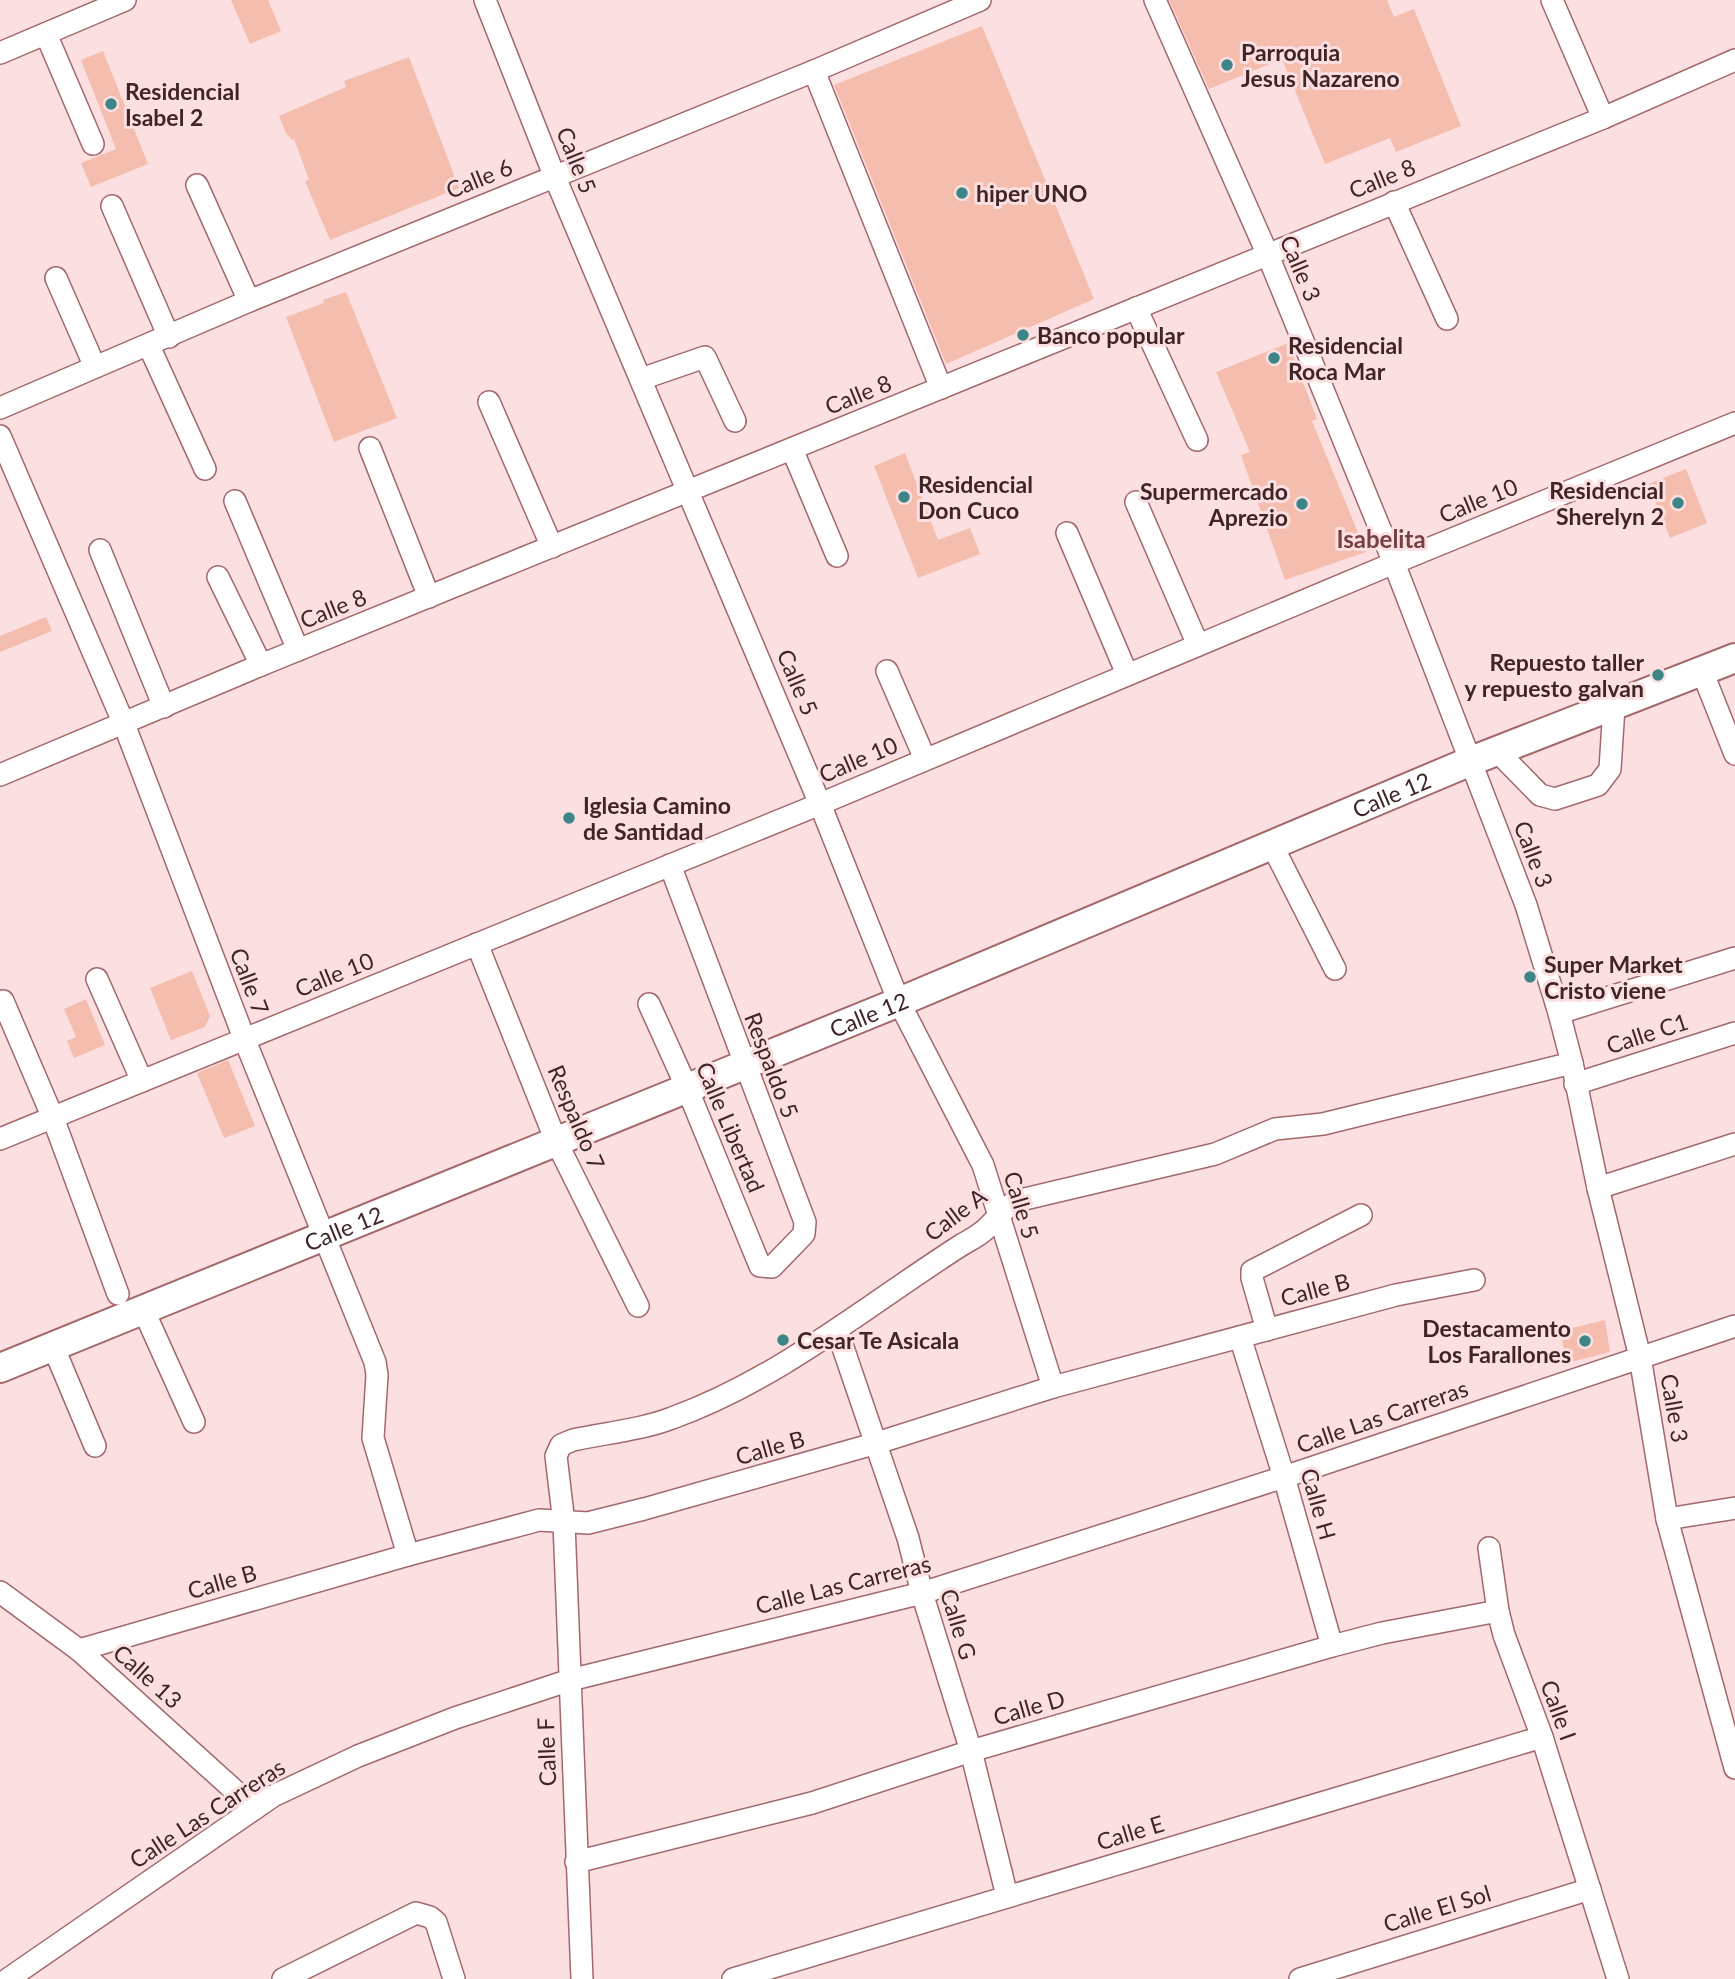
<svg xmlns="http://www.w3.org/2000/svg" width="1735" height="1979" viewBox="0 0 1735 1979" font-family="Lato,sans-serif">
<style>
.building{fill:#f5bdad}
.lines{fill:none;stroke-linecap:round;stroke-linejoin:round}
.minor-casing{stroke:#a3686b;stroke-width:24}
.major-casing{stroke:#a3686b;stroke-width:32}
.minor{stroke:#fff;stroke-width:21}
.major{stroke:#fff;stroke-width:28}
.poi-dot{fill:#3d8586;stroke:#fce0e1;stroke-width:2.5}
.labels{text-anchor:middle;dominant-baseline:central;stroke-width:6;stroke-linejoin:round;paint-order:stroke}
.poi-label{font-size:23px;font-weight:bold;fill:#3f2527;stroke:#fce0e1;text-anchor:start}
.street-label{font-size:23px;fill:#3f2527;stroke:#fce0e1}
.neighbourhood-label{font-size:24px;font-weight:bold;fill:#774043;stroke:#fce0e1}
</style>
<rect width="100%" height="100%" fill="#fce0e1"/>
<g class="building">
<polygon points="231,0 268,0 281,31 250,44"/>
<polygon points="1169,0 1387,0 1394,17 1414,9 1461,126 1396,152 1390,138 1325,164 1282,59 1209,89"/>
<polygon points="982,26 1094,299 946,364 834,85"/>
<polygon points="103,51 148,164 91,187 81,163 116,149 81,60"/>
<polygon points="409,57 459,188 330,240 305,181 309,180 307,174 294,139 292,140 286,133 279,116 346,87 344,81"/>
<polygon points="346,292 397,418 334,442 286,317 324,303 323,300"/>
<polygon points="1288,343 1317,419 1312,421 1366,552 1285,580 1241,455 1250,452 1216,372"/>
<polygon points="905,453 938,540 970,528 980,554 918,578 874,466"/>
<polygon points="1686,469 1707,523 1670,538 1648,484"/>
<polygon points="46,617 52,631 0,652 0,636"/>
<polygon points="192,971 210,1016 205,1027 171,1040 150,988"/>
<polygon points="86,999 105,1045 74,1058 67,1041 76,1037 64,1009"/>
<polygon points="228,1060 255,1126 224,1138 197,1073"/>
<polygon points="1605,1320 1610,1352 1567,1363 1560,1331"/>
</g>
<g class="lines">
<g class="minor-casing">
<g id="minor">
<polyline points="485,0 554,175 820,804 899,1002 983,1165 1053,1387"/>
<polyline points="1155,0 1267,253 1394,563 1526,905 1559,1013 1572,1063 1598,1188 1640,1357 1667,1519 1735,1768"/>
<polyline points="1552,0 1603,118"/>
<polyline points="46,34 93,144"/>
<polyline points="0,53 125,0"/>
<polyline points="814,71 941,388"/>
<polyline points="197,185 249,301"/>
<polyline points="1394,202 1447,319"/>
<polyline points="112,206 169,337"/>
<polyline points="56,278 95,367"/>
<polyline points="1136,308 1197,440"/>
<polyline points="149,346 205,469"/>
<polyline points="641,379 705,357 735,421"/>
<polyline points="489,402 552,547"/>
<polyline points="0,408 249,301 814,71 980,0"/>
<polyline points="0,436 124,724 244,1038 375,1362 377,1375 373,1438 408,1555"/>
<polyline points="370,448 429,597"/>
<polyline points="792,449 837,556"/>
<polyline points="235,501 298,650"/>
<polyline points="1136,502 1198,645"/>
<polyline points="1067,533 1127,674"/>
<polyline points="100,550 164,707"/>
<polyline points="218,577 261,665"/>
<polyline points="887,671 925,759"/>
<polyline points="1702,671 1735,754"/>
<polyline points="1497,751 1540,795 1555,799 1598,785 1610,769 1614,707"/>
<polyline points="0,775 261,665 1603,118 1735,60"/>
<polyline points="1272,845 1335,969"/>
<polyline points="477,944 556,1141 638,1306"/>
<polyline points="97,979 142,1081"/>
<polyline points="3,1001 53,1118 118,1294"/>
<polyline points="649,1004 687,1088 760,1266 772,1267 804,1234 805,1222 670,865"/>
<polyline points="1559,1013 1735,958"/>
<polyline points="1575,1084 1735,1033"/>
<polyline points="0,1139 820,804 1394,563 1735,423"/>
<polyline points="1598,1188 1735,1144"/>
<polyline points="143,1309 194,1422"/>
<polyline points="837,1330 908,1538 922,1593 971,1751 1007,1896"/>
<polyline points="1267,1330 1252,1278 1252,1271 1361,1215"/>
<polyline points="1240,1337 1284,1477 1332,1646"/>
<polyline points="53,1346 95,1446"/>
<polyline points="1667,1519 1735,1508"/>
<polyline points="1489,1548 1498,1611 1504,1635 1542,1737 1618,1979"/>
<polyline points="0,1592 79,1650 254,1808"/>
<polyline points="79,1650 408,1555 539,1520 588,1523 644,1509 877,1443 1053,1387 1396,1295 1474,1280"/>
<polyline points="576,1862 812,1803 971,1751 1332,1646 1382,1633 1498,1611"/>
<polyline points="8,1979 273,1796 358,1756 455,1718 570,1680 922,1593 1284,1477 1735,1326"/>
<polyline points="283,1979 416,1913 430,1917 436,1922 454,1979"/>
<path d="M582,1979l-18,-456 -8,-67 5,-11 12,-5c32,-7 68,-10 99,-22 108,-39 195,-113 291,-174 9,-5 19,-10 26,-18 9,-9 15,-18 27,-25l199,-47 60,-25 48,-5 249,-61"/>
<polyline points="733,1979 1542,1737"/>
<polyline points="1300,1979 1590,1889"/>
</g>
</g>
<g class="major-casing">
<g id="major">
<path id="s1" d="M0,1368l899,-366 572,-241 264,-103"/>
</g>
</g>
<use href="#minor" class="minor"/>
<use href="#major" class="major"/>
</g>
<g class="poi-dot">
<circle cx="1227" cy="65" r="7"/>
<circle cx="111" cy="104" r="7"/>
<circle cx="962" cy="193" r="7"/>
<circle cx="1023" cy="335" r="7"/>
<circle cx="1274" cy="358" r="7"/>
<circle cx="904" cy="497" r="7"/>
<circle cx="1678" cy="503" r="7"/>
<circle cx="1302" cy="504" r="7"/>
<circle cx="1658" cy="675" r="7"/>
<circle cx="569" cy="818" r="7"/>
<circle cx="1530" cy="977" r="7"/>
<circle cx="783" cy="1340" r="7"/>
<circle cx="1585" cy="1341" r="7"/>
</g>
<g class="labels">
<g class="poi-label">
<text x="1241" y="52">Parroquia<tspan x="1241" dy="26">Jesus Nazareno</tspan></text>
<text x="125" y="91">Residencial<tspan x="125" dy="26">Isabel 2</tspan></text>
<text x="976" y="193">hiper UNO</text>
<text x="1037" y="335">Banco popular</text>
<text x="1288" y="345">Residencial<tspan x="1288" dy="26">Roca Mar</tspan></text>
<text x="918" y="484">Residencial<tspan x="918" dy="26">Don Cuco</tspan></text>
<text x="1664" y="490" text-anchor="end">Residencial<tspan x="1664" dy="26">Sherelyn 2</tspan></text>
<text x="1288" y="491" text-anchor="end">Supermercado<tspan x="1288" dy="26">Aprezio</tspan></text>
<text x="1644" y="662" text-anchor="end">Repuesto taller<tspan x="1644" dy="26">y repuesto galvan</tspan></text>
<text x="583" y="805">Iglesia Camino<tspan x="583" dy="26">de Santidad</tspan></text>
<text x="1544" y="964">Super Market<tspan x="1544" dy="26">Cristo viene</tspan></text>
<text x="1571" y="1328" text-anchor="end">Destacamento<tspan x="1571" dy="26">Los Farallones</tspan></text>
<text x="797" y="1340">Cesar Te Asicala</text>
</g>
<g class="street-label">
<text transform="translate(577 160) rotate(68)">Calle 5</text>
<text transform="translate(479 178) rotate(-22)">Calle 6</text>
<text transform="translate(1382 178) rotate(-22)">Calle 8</text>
<text transform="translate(1301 268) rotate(67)">Calle 3</text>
<text transform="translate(858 394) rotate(-22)">Calle 8</text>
<text transform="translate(1478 500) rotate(-22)">Calle 10</text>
<text transform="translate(333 608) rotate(-22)">Calle 8</text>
<text transform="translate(798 682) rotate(67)">Calle 5</text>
<text transform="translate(858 759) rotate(-23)">Calle 10</text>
<text stroke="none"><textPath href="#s1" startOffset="1505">Calle 12</textPath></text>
<text transform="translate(1534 854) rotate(69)">Calle 3</text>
<text transform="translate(334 974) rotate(-22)">Calle 10</text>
<text transform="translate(250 981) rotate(69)">Calle 7</text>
<text stroke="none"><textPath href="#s1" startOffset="938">Calle 12</textPath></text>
<text transform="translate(1647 1033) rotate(-18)">Calle C1</text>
<text transform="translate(772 1065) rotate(69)">Respaldo 5</text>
<text transform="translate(577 1117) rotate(67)">Respaldo 7</text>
<text transform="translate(731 1127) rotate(67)">Calle Libertad</text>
<text transform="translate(1022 1205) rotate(73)">Calle 5</text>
<text transform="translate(955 1214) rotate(-37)">Calle A</text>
<text stroke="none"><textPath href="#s1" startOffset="371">Calle 12</textPath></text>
<text transform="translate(1315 1289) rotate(-15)">Calle B</text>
<text transform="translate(1675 1408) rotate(80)">Calle 3</text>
<text transform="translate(1382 1416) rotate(-19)">Calle Las Carreras</text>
<text transform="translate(770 1447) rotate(-16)">Calle B</text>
<text transform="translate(1319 1504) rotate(74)">Calle H</text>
<text transform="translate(222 1581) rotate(-16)">Calle B</text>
<text transform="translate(843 1584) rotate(-14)">Calle Las Carreras</text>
<text transform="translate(959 1624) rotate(73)">Calle G</text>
<text transform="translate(148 1676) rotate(42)">Calle 13</text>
<text transform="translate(1029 1707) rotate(-16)">Calle D</text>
<text transform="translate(1559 1710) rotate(70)">Calle I</text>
<text transform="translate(546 1752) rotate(-92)">Calle F</text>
<text transform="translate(207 1813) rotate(-33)">Calle Las Carreras</text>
<text transform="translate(1130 1832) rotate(-17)">Calle E</text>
<text transform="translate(1437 1908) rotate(-17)">Calle El Sol</text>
</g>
<g class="neighbourhood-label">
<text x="1381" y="538">Isabelita</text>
</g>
</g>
</svg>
